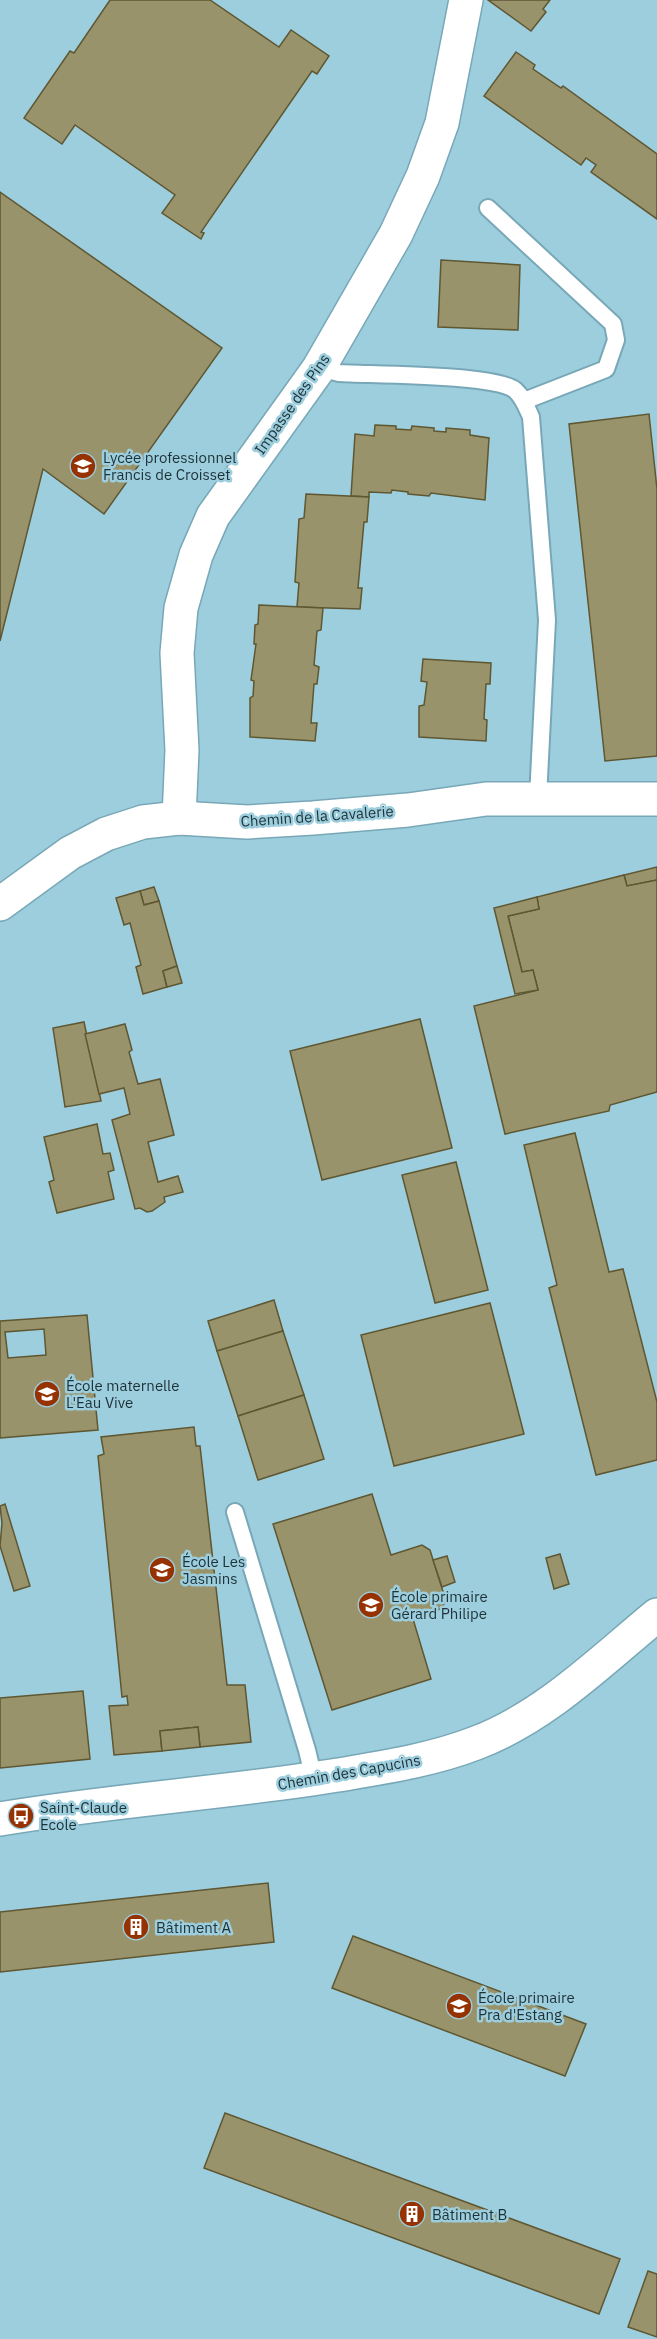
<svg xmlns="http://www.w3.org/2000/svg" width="657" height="2339" viewBox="0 0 657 2339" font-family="'IBM Plex Sans',sans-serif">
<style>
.building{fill:#99936b;stroke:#5e5732;stroke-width:1.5;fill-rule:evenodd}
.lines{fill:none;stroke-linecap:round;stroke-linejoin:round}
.lane-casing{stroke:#78a8b7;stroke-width:20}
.street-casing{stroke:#78a8b7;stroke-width:36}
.lane{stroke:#fff;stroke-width:16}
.street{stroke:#fff;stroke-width:33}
.labels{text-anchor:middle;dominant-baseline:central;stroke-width:5;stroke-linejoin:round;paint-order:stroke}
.street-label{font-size:15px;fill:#1e3137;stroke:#9dcede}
.poi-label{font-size:15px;fill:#1e3137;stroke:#9dcede;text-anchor:start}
</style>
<rect width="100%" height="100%" fill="#9dcede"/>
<g class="building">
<polygon points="110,0 210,0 279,47 291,30 329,56 317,74 312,71 201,232 204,233 201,239 162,213 175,195 75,125 62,144 24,118 70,51 74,53"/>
<polygon points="488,0 550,0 543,9 546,12 531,31"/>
<polygon points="516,52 535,65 533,69 561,88 563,86 657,154 657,219 591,172 596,165 586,158 581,165 484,96"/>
<polygon points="0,192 222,348 104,514 43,469 0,641"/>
<polygon points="441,260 520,265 518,330 438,327"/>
<polygon points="649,414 657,489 657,756 605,761 569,424"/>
<polygon points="375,425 396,426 396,429 411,430 412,426 434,428 434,431 446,432 446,428 470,430 470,435 489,438 485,500 431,493 429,496 408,494 408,492 392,490 391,493 369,492 369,497 351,496 355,434 374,436"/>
<polygon points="306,494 369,497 367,522 364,522 358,588 362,588 360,609 297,607 299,583 295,582 299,519 304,518"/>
<polygon points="259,605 323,608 321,630 317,631 314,665 319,667 317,684 314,684 311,723 317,723 315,741 250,737 250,698 253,696 254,681 251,680 256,644 254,644 255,625 258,624"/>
<polygon points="423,659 491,663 490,684 486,684 484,719 487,720 486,741 419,737 419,706 424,705 427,682 421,681"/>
<polygon points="657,867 657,880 627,886 624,875"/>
<polygon points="624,875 627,886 657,880 657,1092 610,1105 609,1111 505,1134 474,1006 538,990 533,970 522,972 508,916 539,909 537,897"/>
<polygon points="154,887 159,901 144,905 140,891"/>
<polygon points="140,891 144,905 159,901 177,966 163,971 167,987 143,994 136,967 141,965 130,923 124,925 116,898"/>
<polygon points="537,897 539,909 508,916 522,972 533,970 538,990 515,994 494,908"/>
<polygon points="177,966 182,983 167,987 163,971"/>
<polygon points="420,1019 452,1148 322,1180 290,1051"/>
<polygon points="84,1022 101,1101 65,1107 53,1028"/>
<polygon points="125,1024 132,1050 129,1052 138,1084 160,1079 174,1135 148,1142 158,1182 178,1176 183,1192 164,1197 165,1202 152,1211 147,1212 140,1208 135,1209 112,1120 130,1114 124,1088 99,1094 85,1034"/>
<polygon points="97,1124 103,1154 110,1153 114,1170 108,1172 114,1199 57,1213 49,1182 54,1180 44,1137"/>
<polygon points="575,1133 609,1272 623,1269 657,1402 657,1460 596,1475 549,1288 557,1285 524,1145"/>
<polygon points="456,1162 488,1290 435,1303 402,1175"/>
<polygon points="274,1300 283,1331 217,1351 208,1321"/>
<polygon points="490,1303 524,1434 394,1466 361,1335"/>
<path d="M87,1315l11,115 -98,8v-117zM44,1329l2,26 -38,3 -3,-26z"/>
<polygon points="283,1331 304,1395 238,1416 217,1351"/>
<polygon points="304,1395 324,1459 258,1480 238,1416"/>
<polygon points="194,1427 196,1446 200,1446 227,1685 245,1685 251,1742 200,1747 198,1727 160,1731 162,1751 114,1755 109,1706 128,1705 127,1696 122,1697 98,1456 104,1454 101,1437"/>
<polygon points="372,1494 391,1555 422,1545 430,1550 446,1601 440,1609 413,1619 431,1679 332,1710 273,1524"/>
<polygon points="5,1504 30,1586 14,1591 0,1546 2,1523 0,1506"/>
<polygon points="560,1554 569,1584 554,1589 546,1558"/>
<polygon points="447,1556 455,1582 442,1587 433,1560"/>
<polygon points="83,1691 90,1759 0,1768 0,1698"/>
<polygon points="198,1727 200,1747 162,1751 160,1731"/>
<polygon points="268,1883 274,1942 0,1972 0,1912"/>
<polygon points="353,1936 586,2024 565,2076 332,1988"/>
<polygon points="225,2113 620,2259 599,2314 204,2168"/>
<polygon points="648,2271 657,2274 657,2337 628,2327"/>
</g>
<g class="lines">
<g class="lane-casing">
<g id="lane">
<polyline points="488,208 613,324 616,340 606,369 524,401"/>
<path d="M319,368l20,5c32,2 155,1 176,17 8,7 12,18 16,27l16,203 -9,178"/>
<polyline points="235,1512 307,1750 314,1779"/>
</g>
</g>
<g class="street-casing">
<g id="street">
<polyline points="179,818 182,750 177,653 181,608 196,555 213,516 319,368 396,234 423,176 442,123 466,0"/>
<polyline points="0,904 70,853 106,834 143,822 179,818 247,822 313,818 408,810 486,799 657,799"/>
<path d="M0,1819c112,-19 226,-26 338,-44 47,-8 94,-15 138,-32 69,-26 125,-82 181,-128"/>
</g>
</g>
<use href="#lane" class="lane"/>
<use href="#street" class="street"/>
</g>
<defs>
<g id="school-disc" transform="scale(1.35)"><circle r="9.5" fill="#963102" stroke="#9dcede"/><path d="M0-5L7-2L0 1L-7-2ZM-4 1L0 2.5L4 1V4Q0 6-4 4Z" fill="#fff"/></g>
<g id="bus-disc" transform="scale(1.35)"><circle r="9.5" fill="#963102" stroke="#9dcede"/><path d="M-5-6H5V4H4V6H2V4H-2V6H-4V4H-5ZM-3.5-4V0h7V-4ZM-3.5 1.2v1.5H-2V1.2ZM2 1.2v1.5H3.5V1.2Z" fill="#fff"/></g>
<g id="building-disc" transform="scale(1.35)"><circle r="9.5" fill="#963102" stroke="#9dcede"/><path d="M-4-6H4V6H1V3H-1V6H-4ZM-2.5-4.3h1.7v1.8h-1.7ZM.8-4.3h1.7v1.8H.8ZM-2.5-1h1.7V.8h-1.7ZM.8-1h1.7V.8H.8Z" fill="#fff"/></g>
</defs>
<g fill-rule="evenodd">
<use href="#school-disc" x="83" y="466"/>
<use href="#school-disc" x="47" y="1394"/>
<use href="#school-disc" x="162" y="1570"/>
<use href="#school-disc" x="371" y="1605"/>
<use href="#bus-disc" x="21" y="1816"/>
<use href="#building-disc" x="136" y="1927"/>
<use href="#school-disc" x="459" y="2006"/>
<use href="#building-disc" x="412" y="2214"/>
</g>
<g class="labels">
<g class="street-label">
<text transform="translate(292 404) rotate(-55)">Impasse des Pins</text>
<text transform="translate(317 816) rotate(-4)">Chemin de la Cavalerie</text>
<text transform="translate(349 1772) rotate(-10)">Chemin des Capucins</text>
</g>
<g class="poi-label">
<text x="103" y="457">Lycée professionnel<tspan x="103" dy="17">Francis de Croisset</tspan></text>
<text x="66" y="1385">École maternelle<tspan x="66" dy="17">L'Eau Vive</tspan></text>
<text x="182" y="1561">École Les<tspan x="182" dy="17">Jasmins</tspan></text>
<text x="391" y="1596">École primaire<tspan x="391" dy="17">Gérard Philipe</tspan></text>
<text x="40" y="1807">Saint-Claude<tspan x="40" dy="17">Ecole</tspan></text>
<text x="156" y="1927">Bâtiment A</text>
<text x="478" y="1997">École primaire<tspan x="478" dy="17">Pra d'Estang</tspan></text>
<text x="432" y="2214">Bâtiment B</text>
</g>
</g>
</svg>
